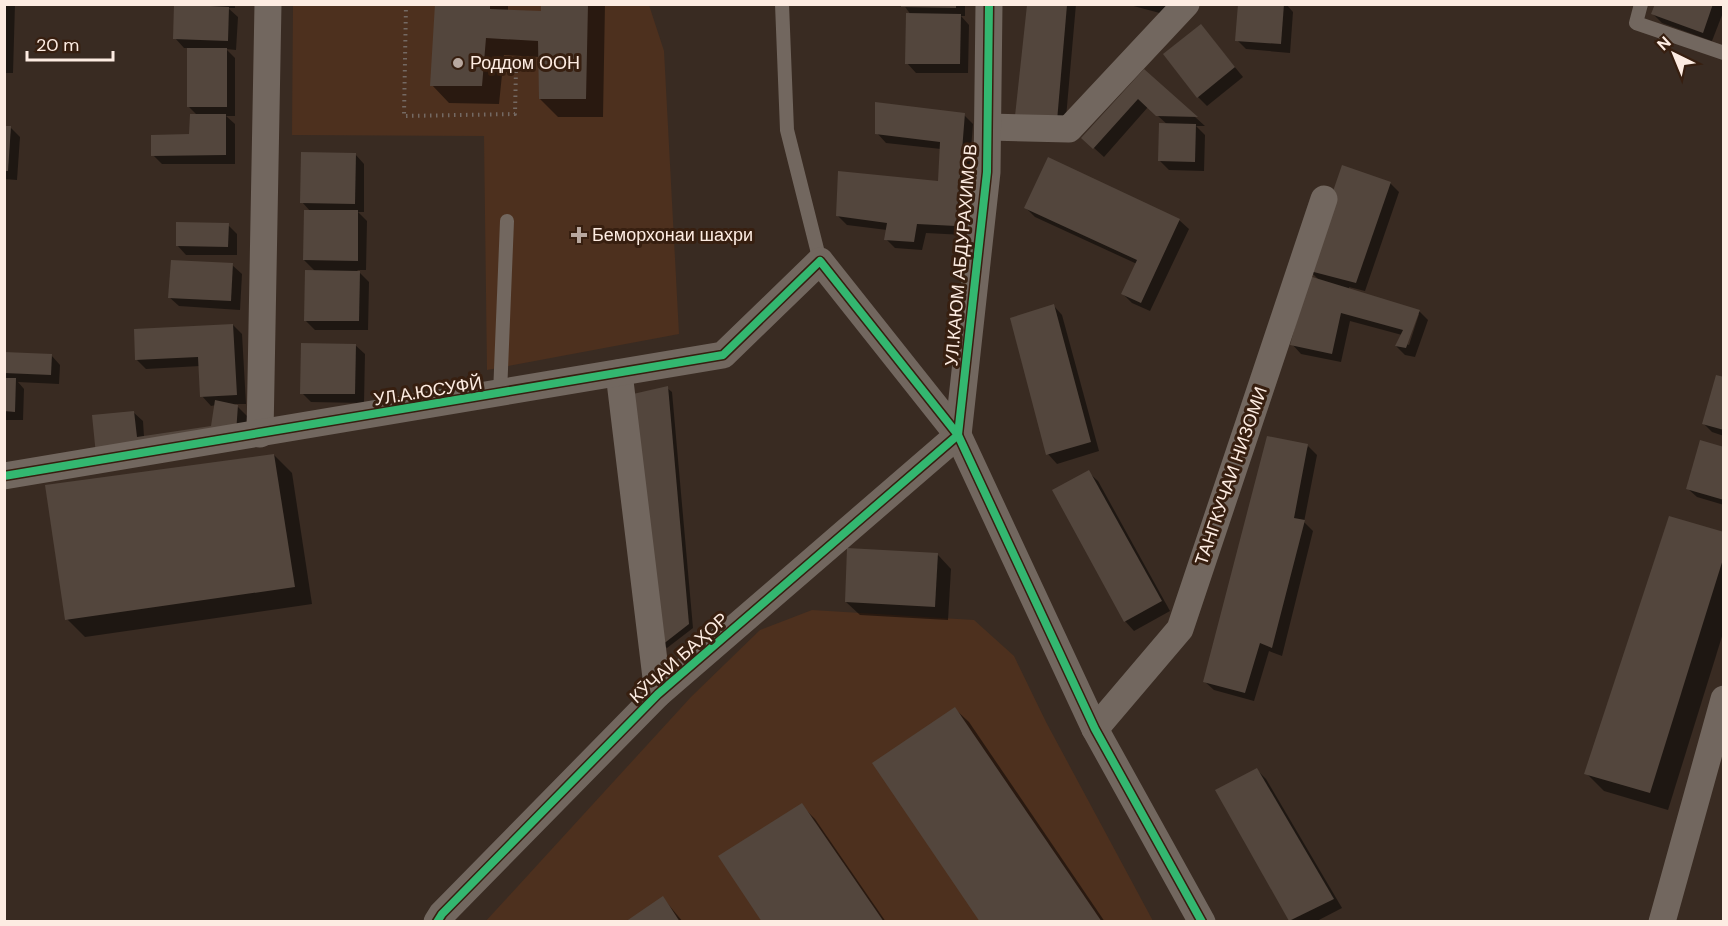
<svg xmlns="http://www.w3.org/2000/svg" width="1728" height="926" viewBox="0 0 1728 926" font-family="'DM Sans',sans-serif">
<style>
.built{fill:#4d301e}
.shadow{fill:#0007;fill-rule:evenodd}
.building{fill:#53463d}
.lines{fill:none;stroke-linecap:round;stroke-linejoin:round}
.path{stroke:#746963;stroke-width:4;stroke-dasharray:1.5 4.5;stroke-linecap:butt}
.lane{stroke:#72675f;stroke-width:14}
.street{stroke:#72675f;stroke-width:27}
.cycleway-casing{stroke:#371f10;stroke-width:11}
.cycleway{stroke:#33b770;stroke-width:8}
.poi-dot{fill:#b8a89f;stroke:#371f10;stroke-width:2}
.labels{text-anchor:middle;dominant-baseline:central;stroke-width:6;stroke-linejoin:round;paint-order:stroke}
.poi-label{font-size:18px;fill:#fdece2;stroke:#371f10;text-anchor:start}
.street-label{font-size:18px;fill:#fdece2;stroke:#371f10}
</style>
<rect width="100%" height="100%" fill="#392b22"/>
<g class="built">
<polygon points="293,5 649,5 664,51 679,334 487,370 484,136 292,135"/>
<polygon points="812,610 974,620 1014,656 1046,722 1153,921 485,922 691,697 760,630"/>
</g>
<g class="shadow">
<polygon points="4,4 15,4 13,73 4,73"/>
<polygon points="195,4 235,4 235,8 228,8 238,17 236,50 226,49 235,58 235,116 226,116 235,124 235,164 162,164 153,155 191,136 197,115 189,107 189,48 184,48 175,38 197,7"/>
<polygon points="437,4 508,4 508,11 542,12 543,4 605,4 603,117 558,117 540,99 540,57 504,55 499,104 449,103 432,85"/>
<polygon points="903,4 965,4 965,16 961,16 969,25 968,73 916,73 907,63 911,15"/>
<polygon points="1029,4 1076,4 1065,129 1016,116"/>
<polygon points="1126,4 1197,4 1186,20"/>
<polygon points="1240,4 1286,4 1293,12 1290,53 1246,49 1237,40"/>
<polygon points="1656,4 1724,4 1724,10 1712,41 1662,23 1653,14"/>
<polygon points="1201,26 1243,77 1207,106 1198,97"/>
<polygon points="1144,71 1205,126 1196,126 1205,135 1204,171 1169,170 1160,161 1168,125 1148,107 1104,157 1093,147"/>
<polygon points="964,115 973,124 964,235 926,233 922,250 895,248 886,239 887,230 847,225 838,216 940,183 941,149 886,143 877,133"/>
<polygon points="4,127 11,128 20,137 17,180 4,179"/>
<polygon points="355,154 364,164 364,212 358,212 367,221 366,270 357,270 369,282 368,330 315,330 305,320 316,272 304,260 311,212 302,202"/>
<path d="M1390,183l9,9 -34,99 -16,-4v2l70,22 9,9 -13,37 -10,-2 -9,-9 6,-11 -52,-14 -9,41 -40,-8 -9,-10 27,-64 -11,-11zM1416,314h3l-10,31 -3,-1z"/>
<polygon points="1026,208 1179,220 1189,229 1150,311 1132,303 1123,294 1137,264 1035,217"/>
<polygon points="228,225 237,234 237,255 186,255 177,245"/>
<polygon points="232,265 242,274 240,310 179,306 169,297"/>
<polygon points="1053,305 1062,315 1099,451 1057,464 1048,454"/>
<polygon points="233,325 242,334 246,404 235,404 247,416 244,442 107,464 133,412 143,421 144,437 212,428 216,405 211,406 202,396 200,366 146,369 137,360"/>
<polygon points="355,345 365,354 364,403 311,402 302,393"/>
<polygon points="4,354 51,355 60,365 59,384 18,382 24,389 23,420 4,420"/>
<polygon points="1724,379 1724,436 1712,432 1703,423"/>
<polygon points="667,388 672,392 693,628 667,648 663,645"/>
<polygon points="1308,446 1317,455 1304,522 1313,531 1282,656 1269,651 1254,701 1214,690 1204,681"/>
<polygon points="1724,448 1724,505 1697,497 1687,488"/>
<polygon points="274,455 292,473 312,604 85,637 67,619"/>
<polygon points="1088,472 1098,481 1170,611 1134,631 1125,621 1054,491"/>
<polygon points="1724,534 1724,630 1668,810 1604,791 1586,773"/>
<polygon points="938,555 951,569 948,620 860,615 846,602"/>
<polygon points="955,709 969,722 1105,922 982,922"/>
<polygon points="1257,770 1266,779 1342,908 1315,922 1290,920"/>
<polygon points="801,805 815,819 886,922 764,922"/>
<polygon points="663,898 683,922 628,922"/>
</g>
<g class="building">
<polygon points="174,4 229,7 228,41 173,39"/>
<polygon points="435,4 490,4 490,9 541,11 541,4 588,4 586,99 539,99 538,41 486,38 482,86 430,86"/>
<polygon points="901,4 956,4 956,8 901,7"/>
<polygon points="1238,4 1284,4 1281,44 1235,41"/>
<polygon points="1655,4 1713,4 1703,33 1651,14"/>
<polygon points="1027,5 1067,5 1057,121 1015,116"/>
<polygon points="906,13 961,14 960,64 905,64"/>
<polygon points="1201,24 1235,67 1197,98 1163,54"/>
<rect x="187" y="48" width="40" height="59"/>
<polygon points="1144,69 1198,117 1156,116 1138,99 1093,149 1081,138"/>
<polygon points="875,102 965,113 956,226 917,224 914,242 884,240 887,223 836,216 838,171 938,181 940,142 875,134"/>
<polygon points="190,114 226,114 226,155 151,156 151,135 189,134"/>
<polygon points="1159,123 1196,124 1195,162 1158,161"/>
<polygon points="4,126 11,126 8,171 4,171"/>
<polygon points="301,152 356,153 355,204 300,203"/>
<polygon points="1048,157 1180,219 1141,303 1121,294 1137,260 1024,208"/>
<polygon points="1342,165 1391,182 1356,283 1306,270"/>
<polygon points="304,210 358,210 358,261 303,260"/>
<polygon points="176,222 229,223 228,247 176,246"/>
<polygon points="171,260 233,263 231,301 168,298"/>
<polygon points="305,270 360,271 359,321 304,321"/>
<polygon points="1309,276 1420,310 1406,348 1395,346 1403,330 1341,313 1332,354 1290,345"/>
<polygon points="1054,304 1091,442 1046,455 1010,318"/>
<polygon points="233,324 237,395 200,397 198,357 135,360 134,329"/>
<polygon points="301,343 356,344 355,394 300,394"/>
<polygon points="4,352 52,354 51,375 4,373"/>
<polygon points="1716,375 1724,377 1724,430 1702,424"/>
<polygon points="4,378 16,378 15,412 4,411"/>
<polygon points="668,386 689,624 662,645 633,394"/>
<polygon points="215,400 238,405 236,433 96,455 92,415 134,411 137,437 211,426"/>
<polygon points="1267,436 1308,444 1294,518 1305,520 1272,648 1260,643 1245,693 1203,682"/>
<polygon points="1700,440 1724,447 1724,500 1686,489"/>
<polygon points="274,454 295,587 65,620 45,485"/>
<polygon points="1089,470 1162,601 1124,622 1052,490"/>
<polygon points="1669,516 1724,532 1724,556 1650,793 1584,774"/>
<polygon points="847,548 938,553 935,607 845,602"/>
<polygon points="955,707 1102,922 980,922 872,763"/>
<polygon points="1257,768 1334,899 1289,921 1215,790"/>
<polygon points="802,803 884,922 762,922 718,856"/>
<polygon points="663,896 680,922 625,922"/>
</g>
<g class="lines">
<polyline class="path" points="406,4 404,116 515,114 516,68"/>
<g class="lane">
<polyline points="782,4 787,130 820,261"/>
<polyline points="1641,4 1636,23 1724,53"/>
<polyline points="500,394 507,221"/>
</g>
<g class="street">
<polyline points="988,127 1069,129 1186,4"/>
<polyline points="619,373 658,694"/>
<polyline points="260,434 268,4"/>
<polyline points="4,476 723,355 820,261 958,435 1095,729 1202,922"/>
<polyline points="1095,729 1180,629 1324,199"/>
<polyline points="437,922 442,914 658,694 958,435 987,172 989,4"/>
<polyline points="1662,922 1724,699"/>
</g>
<g class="cycleway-casing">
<g id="cycleway">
<polyline points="4,476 723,355 820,261 958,435 1095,729 1202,922"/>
<polyline points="437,922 442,914 658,694 958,435 987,172 989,4"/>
</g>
</g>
<use href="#cycleway" class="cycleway"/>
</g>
<g class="poi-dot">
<circle cx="458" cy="63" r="6"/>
<path d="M576 226h6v6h6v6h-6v6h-6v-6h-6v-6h6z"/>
</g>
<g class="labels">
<g class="poi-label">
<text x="470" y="63">Роддом ООН</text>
<text x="592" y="235">Беморхонаи шахри</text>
</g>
<g class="street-label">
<text transform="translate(961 255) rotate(-85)">УЛ.КАЮМ АБДУРАХИМОВ</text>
<text transform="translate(428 391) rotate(-9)">УЛ.А.ЮСУФЙ</text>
<text transform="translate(1231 476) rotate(-71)">ТАНГКУЧАИ НИЗОМИ</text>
<text transform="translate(679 658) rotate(-42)">КӮЧАИ БАҲОР</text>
</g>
</g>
<rect width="1728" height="926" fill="none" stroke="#fdece2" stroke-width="12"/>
<g transform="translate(1674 54) rotate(317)" stroke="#371f10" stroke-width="4.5" paint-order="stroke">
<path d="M0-4.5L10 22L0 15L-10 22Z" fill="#fdece2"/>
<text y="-9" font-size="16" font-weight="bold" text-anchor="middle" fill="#fdece2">N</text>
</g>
<path d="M27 51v9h86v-9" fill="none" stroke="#fdece2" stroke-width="3"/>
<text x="36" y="51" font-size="18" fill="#fdece2" stroke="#371f10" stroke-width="4.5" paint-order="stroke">20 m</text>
</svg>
